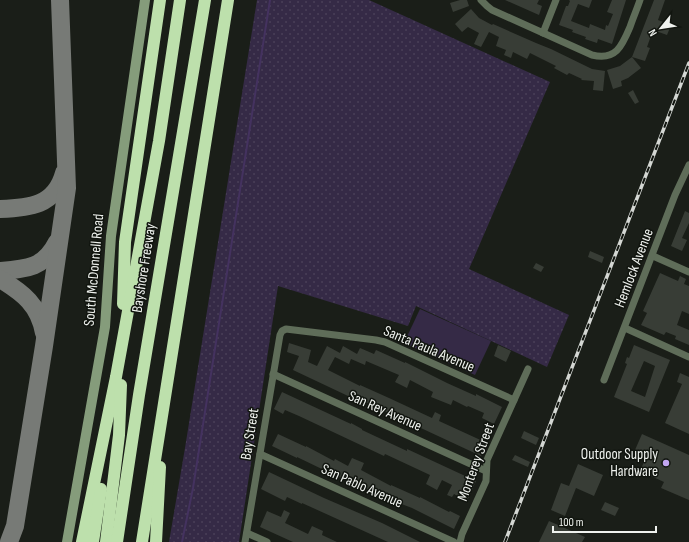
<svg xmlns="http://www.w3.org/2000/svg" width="689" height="542" viewBox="0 0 689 542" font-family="'Sofia Sans Condensed',sans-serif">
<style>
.grass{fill:url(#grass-dots)}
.garden{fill:#352a46}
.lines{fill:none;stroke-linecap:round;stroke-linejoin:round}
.stream{stroke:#44325f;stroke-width:2}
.taxiway{stroke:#777a76;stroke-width:18}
.building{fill:#383d36;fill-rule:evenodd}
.street{stroke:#5f6d59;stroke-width:7}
.secondary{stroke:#859c7b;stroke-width:10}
.highway{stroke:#bde0ac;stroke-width:12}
.rail-casing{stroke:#d4d7d3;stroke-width:3.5}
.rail{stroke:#11150f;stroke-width:2;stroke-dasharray:6;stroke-linecap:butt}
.poi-dot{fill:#c3a7f2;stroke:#11150f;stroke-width:1.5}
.labels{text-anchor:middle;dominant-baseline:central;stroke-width:3;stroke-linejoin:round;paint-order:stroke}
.street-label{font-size:15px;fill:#eff2ee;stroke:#11150f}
.poi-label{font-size:15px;fill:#eff2ee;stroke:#11150f;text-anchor:end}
</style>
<defs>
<pattern id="grass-dots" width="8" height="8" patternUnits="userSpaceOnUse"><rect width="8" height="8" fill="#352a46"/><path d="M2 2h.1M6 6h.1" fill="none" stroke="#493f58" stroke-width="1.8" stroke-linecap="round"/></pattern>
</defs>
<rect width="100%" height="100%" fill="#1a1e18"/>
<polygon class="grass" points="257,0 369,0 550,82 469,269 569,315 547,367 416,306 408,326 278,286 239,542 169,542 185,448"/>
<polygon class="garden" points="420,309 491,341 475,375 404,343"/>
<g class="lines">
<polyline class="stream" points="182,542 193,488 270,0"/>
<g class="taxiway">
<path d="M0,209c29,-1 55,-3 64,-36"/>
<path d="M0,271c27,-2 44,-3 57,-29"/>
<path d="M0,279c23,14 39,26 44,54"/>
<polyline points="9,542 15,526 44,346 67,188 60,0"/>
</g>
</g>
<g class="building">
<polygon points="460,0 467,0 469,6 453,12 450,3"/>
<polygon points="505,0 539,0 537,4 542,6 539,15"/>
<polygon points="569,0 592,0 589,8 578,4 571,21 589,28 590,24 605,30 606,25 608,26 613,14 607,12 612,0 626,0 612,44 598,39 597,43 585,39 586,37 572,32 573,30 559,25 566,6 568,6 570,1"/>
<polygon points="654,0 665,0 658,20 671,25 667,35 653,30 647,47 650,48 645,61 632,57"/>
<polygon points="471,9 479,18 492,25 493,24 536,43 551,49 592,69 605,71 603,91 593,90 594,81 581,80 582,79 569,73 567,75 554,68 556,66 530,53 527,59 513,52 511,58 504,55 506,50 496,46 499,37 489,32 481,47 474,44 479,33 468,27 462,32 455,24"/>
<polygon points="632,57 641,68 628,78 621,81 622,86 613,89 607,70 620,66"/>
<polygon points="633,90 639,102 635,104 628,93"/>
<polygon points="685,211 689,213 689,223 682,238 687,240 682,251 671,246"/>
<polygon points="590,251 604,257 602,263 588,257"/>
<polygon points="536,263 544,267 541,272 533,268"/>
<polygon points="660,273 678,281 680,276 686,279 684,284 689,286 689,314 682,311 677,325 689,330 689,345 675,339 676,336 666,332 664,335 641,325 647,313 643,311"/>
<polygon points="289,343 311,350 308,362 317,366 327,346 340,353 343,346 357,354 360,348 374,354 376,350 405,363 405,362 447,383 476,396 476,394 502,407 494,424 482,418 484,413 468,406 467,407 453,400 451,405 431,397 433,392 410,380 407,388 395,382 399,375 366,361 365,365 351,359 349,364 335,357 328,370 360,386 360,385 389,398 432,418 435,412 441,415 439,421 487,443 481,456 380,409 366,402 365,404 293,370 299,356 287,352"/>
<polygon points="498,345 511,351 506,362 494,356"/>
<path d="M634,345l36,15 -21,52 -35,-15 13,-33 -2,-1 2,-6 2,1zM644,361l11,5 -10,31 -14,-6z"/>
<polygon points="680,373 689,377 689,434 665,423 682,384 677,382"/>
<polygon points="282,392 351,424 351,423 362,429 362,430 407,451 407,449 476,481 467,501 454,494 452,497 447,495 452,485 442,480 437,490 426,484 430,475 385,454 384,456 299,416 285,410 283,414 274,409"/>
<polygon points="524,431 539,438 536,445 521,438"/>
<polygon points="278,434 306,447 306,446 334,461 335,459 348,466 352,458 364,463 361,470 391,486 391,485 420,498 420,497 449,512 450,511 460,516 454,529 412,508 383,497 355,483 354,484 326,471 297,457 297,458 272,446"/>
<polygon points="642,434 689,455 689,500 661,488 664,482 640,471 647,455 635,450"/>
<polygon points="515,455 530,462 528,467 512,460"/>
<polygon points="578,464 603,475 594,496 576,488 565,516 551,510 561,483 569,486"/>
<polygon points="269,472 324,498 382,523 420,542 388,542 302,503 302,504 287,497 285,501 261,489"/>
<polygon points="605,502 619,508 615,516 601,510"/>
<polygon points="284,510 290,513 285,523 308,534 312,526 323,531 322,535 337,542 293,542 260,527 267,511 281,517"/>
<polygon points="549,521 585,537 582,542 539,542"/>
</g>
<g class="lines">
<g class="street">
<path d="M481,0l6,6 5,4 100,45c24,6 30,-9 38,-28 3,-9 7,-18 10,-27"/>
<polyline points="543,33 556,0"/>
<polyline points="653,256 689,272"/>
<polyline points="625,328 689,357"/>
<polyline points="273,374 486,471"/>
<polyline points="604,380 675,195 689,165"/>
<polyline points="260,454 454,542"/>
<polyline points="247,533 267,542"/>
<polyline points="245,542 280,335 282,331 286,329 376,340 385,342 514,400"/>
<polyline points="460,542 462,534 486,481 487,460 528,369"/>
</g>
<polyline class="secondary" points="67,542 105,327 111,236 145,0"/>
<g class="highway">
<polyline points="123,304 125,242 160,0"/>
<polyline points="82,542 116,377 159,141 180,0"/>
<polyline points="93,542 101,489"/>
<polyline points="106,542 119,435 121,385"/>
<polyline points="117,542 139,395 205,0"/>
<polyline points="142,542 228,0"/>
<polyline points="156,542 160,467"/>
</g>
<g class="rail-casing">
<polyline id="rail" points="505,542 689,63"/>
</g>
<use href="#rail" class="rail"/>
</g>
<circle class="poi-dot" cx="666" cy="463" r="4"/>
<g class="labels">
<g class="street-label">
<text transform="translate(144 268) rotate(-81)">Bayshore Freeway</text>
<text transform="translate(634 268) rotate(-69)">Hemlock Avenue</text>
<text transform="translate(94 270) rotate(-85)">South McDonnell Road</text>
<text transform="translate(429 349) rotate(23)">Santa Paula Avenue</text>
<text transform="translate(385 411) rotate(24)">San Rey Avenue</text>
<text transform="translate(250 434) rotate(-81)">Bay Street</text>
<text transform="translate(476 462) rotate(-70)">Monterey Street</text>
<text transform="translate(362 486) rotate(24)">San Pablo Avenue</text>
</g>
<g class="poi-label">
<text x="658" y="454">Outdoor Supply<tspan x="658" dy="17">Hardware</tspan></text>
</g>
</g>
<g transform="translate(661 28) rotate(240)" stroke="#11150f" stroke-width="3" paint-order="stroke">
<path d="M0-3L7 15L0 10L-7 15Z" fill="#eff2ee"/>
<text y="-6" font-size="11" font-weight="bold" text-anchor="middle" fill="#eff2ee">N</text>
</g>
<path d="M553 526v6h103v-6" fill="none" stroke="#eff2ee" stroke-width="2"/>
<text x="559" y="526" font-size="12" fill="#eff2ee" stroke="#11150f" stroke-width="3" paint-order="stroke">100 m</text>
</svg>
